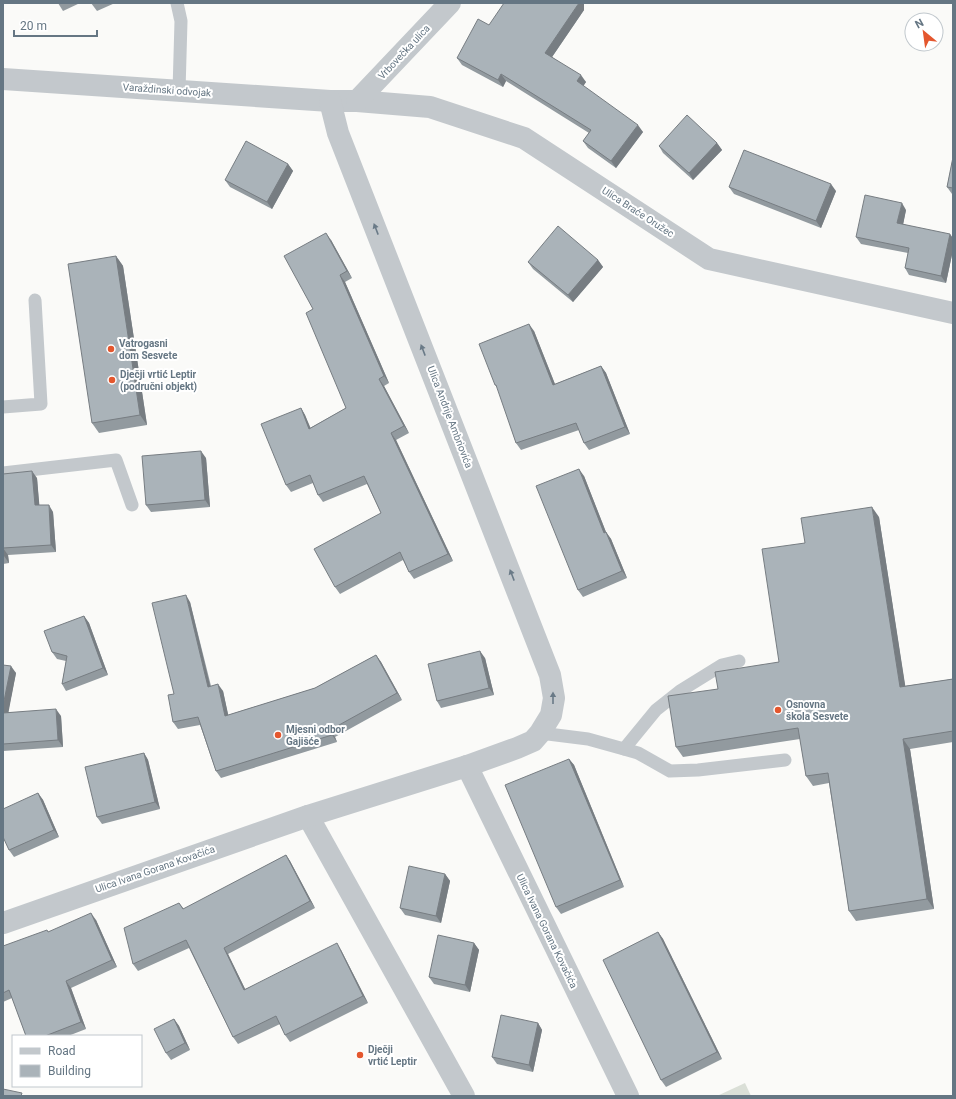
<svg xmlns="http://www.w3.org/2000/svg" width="956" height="1099" viewBox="0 0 956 1099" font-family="Roboto,sans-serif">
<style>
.green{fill:#dadfd7}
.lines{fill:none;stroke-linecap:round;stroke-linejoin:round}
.lane{stroke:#c3c8cc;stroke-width:13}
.street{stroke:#c3c8cc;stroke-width:22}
.wall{fill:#929a9f}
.shaded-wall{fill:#777d82}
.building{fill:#aab3b9;stroke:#777d82}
.oneway{fill:#6a7a87}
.poi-dot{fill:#e4572e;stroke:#fff;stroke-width:1.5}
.labels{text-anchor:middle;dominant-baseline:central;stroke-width:4;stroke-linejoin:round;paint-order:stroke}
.street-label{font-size:10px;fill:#657683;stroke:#fff}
.poi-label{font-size:10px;font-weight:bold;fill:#657683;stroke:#fff;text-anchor:start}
</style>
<rect width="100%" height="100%" fill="#fafaf8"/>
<polygon class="green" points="745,1083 751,1096 717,1096"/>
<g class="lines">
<g class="lane">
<polyline points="177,3 181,21 179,91"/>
<polyline points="3,407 41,404 35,300"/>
<polyline points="3,473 116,460 132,505"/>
<polyline points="540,733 588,739 624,749 638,753 670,771 698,770 785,760"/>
<polyline points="624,749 656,710 680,691 722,665 739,661"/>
</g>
<g class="street">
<polyline points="3,79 330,101 357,101 430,107 524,138 709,259 953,313"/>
<polyline points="357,101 450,3"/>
<polyline points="467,766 628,1096"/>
<polyline points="308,816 464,1096"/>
<polyline points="3,923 308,816 467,766 517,748 533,741 540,733 551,715 554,698 550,675 338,133 330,101"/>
</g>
</g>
<g class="wall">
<polygon points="58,3 80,3 63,11"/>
<polygon points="91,3 115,3 97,11"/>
<polygon points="584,3 584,10 552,57 586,82 583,86 643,132 616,168 588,148 583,141 589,133 506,81 503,87 462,65 457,58 489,25"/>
<polygon points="717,143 722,150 693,180 663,153 659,146"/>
<polygon points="953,157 953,194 952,194 947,187"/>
<polygon points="288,164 293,171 272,209 230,187 225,180"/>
<polygon points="729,187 836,191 821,228 734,194"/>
<polygon points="906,210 903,224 953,238 953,250 946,283 909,275 905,268 908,253 861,244 856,237"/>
<polygon points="331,240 352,278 345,282 389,383 384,386 409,433 396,440 453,561 414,579 409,572 403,560 340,594 335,587 381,513 367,484 323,502 318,495 313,483 291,492 286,485 301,408 305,415 310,428 346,408 313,309"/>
<polygon points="116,256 123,266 147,425 99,433 92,423"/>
<polygon points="598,260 603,267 573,302 533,269 528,262"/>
<polygon points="534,331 555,384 601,366 606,373 630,434 589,450 584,443 579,430 521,450 516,443 498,388 495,385"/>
<polygon points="206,458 210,507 151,512 146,505"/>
<polygon points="3,474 37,478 39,505 53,512 56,552 8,555 9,563 3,564"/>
<polygon points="584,476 606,532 611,539 627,578 583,597 578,590"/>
<polygon points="879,517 905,686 953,679 953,742 910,749 934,909 856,921 849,911 829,783 813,786 806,776 800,739 683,757 676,747 718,689 779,662 805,543"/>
<polygon points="190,602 211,686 223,691 228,715 315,688 376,655 381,662 402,700 335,737 337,742 221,778 216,771 200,725 178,729 173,722 174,694"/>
<polygon points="84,616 89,623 108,675 66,691 62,684 66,661 57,659 52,652"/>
<polygon points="485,658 494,695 441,708 437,701"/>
<polygon points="3,665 16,673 8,712 61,716 63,747 3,751"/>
<polygon points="144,753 148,760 160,809 102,824 97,817"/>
<polygon points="569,759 574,765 624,887 561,914 556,907"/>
<polygon points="38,793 43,800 59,837 14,857 9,850"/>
<polygon points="286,855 290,861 315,908 228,954 245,989 341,950 368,1003 290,1042 285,1035 280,1024 238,1044 233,1037 189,948 138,971 133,964 179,903 184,909"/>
<polygon points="445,874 450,881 441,923 405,915 400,908"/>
<polygon points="96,920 117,967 71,988 86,1029 68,1036 26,1036 12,998 3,1002 3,946 48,932"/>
<polygon points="658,932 663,939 722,1059 666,1087 661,1080"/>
<polygon points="474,943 479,950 470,992 434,984 429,977"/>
<polygon points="174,1019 179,1026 190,1050 171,1060 166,1053"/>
<polygon points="538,1023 542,1030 533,1072 497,1064 492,1057"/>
</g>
<g class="shaded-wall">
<polygon points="579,3 584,3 584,10 550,60 545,53"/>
<polygon points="501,74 506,81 503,87 498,80"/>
<polygon points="581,75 586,82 582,88 577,81"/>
<polygon points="638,125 643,132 616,168 611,161"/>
<polygon points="717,143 722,150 693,180 689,173"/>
<polygon points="288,164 293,171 272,209 267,202"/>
<polygon points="831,184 836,191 821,228 816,221"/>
<polygon points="902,203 906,210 902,230 897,223"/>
<polygon points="326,233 331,240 352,278 347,271"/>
<polygon points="950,234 953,238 953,250 946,283 941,276"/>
<polygon points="116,256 123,266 147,425 140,415"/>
<polygon points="598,260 603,267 573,302 568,295"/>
<polygon points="340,275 345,282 389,383 384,376"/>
<polygon points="529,324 534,331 558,392 553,385"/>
<polygon points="601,366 606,373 630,434 625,427"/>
<polygon points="379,379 384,386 409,433 404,426"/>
<polygon points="301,408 305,415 314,436 309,429"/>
<polygon points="391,433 396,440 453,561 448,554"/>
<polygon points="201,451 206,458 210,507 205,500"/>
<polygon points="579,469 584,476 609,540 604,533"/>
<polygon points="32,471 37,478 40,512 35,505"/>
<polygon points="49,505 53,512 56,552 51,545"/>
<polygon points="872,507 879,517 907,697 900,687"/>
<polygon points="606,532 611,539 627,578 622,571"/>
<polygon points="3,548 8,555 9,563 4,556"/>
<polygon points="186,595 190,602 212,694 208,687"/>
<polygon points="84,616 89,623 108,675 103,668"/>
<polygon points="480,651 485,658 494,695 489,688"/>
<polygon points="376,655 381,662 402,700 397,693"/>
<polygon points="11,666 16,673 7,720 3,715 3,706"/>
<polygon points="218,684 223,691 230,723 225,716"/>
<polygon points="56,709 61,716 63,747 58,740"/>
<polygon points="330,730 335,737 337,742 332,735"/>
<polygon points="903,739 910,749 934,909 927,899"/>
<polygon points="144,753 148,760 160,809 155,802"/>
<polygon points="569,759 574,765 624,887 620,880"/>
<polygon points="38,793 43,800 59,837 54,830"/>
<polygon points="286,855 290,861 315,908 310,901"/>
<polygon points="445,874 450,881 441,923 436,916"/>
<polygon points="91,913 96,920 117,967 112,960"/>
<polygon points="658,932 663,939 722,1059 717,1052"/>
<polygon points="337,943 341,950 368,1003 363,996"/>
<polygon points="474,943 479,950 470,992 465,985"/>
<polygon points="224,948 228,954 249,997 244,990"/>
<polygon points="66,981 71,988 86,1029 81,1022"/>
<polygon points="174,1019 179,1026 190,1050 185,1043"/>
<polygon points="538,1023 542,1030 533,1072 529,1065"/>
</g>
<g class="building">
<polygon points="504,3 579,3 545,53 581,75 577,81 638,125 611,161 583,141 591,130 501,74 498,80 457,58 478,19 489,25"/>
<polygon points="687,115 717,143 689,173 659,146"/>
<polygon points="246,141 288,164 267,202 225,180"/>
<polygon points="744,150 831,184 816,221 729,187"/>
<polygon points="953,157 953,188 947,187"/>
<polygon points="865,195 902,203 897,223 950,234 941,276 905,268 909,248 856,237"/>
<polygon points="558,226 598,260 568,295 528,262"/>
<polygon points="326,233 347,271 340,275 384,376 379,379 404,426 391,433 448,554 409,572 400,552 335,587 314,549 381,513 364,476 318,495 310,475 286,485 261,424 301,408 309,429 346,408 306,313 313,309 284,256"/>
<polygon points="116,256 140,415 92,423 68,264"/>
<polygon points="529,324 553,385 601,366 625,427 584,443 576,423 516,443 496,385 495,385 479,344"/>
<polygon points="201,451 205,500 146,505 142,456"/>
<polygon points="579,469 604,533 606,532 622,571 578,590 536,486"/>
<polygon points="32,471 35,505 49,505 51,545 3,548 4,556 3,556 3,474"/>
<polygon points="872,507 900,687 953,679 953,731 903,739 927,899 849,911 828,773 806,776 798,728 676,747 668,696 718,689 715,672 779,662 762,549 805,543 801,518"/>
<polygon points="186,595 208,687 218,684 225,716 315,688 376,655 397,693 330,730 332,735 216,771 198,717 173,722 168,695 174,694 152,603"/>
<polygon points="84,616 103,668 62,684 67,656 52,652 44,631"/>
<polygon points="480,651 489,688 437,701 428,664"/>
<polygon points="3,665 11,666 3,706"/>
<polygon points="56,709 58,740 3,744 3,713"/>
<polygon points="144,753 155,802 97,817 85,767"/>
<polygon points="569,759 620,880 556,907 505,785"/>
<polygon points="38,793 54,830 9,850 3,837 3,809"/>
<polygon points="286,855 310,901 224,948 244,990 337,943 363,996 285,1035 276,1016 233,1037 186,940 133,964 124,928 179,903 183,909"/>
<polygon points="409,866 445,874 436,916 400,908"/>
<polygon points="91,913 112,960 66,981 81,1022 45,1036 26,1036 9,990 3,993 3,946 47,930 48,932"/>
<polygon points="658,932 717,1052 661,1080 603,960"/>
<polygon points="438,935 474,943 465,985 429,977"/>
<polygon points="501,1015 538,1023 529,1065 492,1057"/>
<polygon points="174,1019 185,1043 166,1053 154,1029"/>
<polygon points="3,1089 22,1093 21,1096 3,1096"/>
</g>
<defs><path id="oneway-solid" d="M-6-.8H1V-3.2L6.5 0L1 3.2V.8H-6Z"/></defs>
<g class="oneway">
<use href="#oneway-solid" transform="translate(376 229) rotate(-111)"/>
<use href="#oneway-solid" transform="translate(423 350) rotate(-111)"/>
<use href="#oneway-solid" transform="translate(512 575) rotate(-111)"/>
<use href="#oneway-solid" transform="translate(553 698) rotate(-90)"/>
</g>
<g class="poi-dot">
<circle cx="111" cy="349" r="4"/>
<circle cx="112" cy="380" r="4"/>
<circle cx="778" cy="710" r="4"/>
<circle cx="278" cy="735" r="4"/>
<circle cx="360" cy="1055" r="4"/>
</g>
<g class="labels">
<g class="street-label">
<text transform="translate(404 52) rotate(-47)">Vrbovečka ulica</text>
<text transform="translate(167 90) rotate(4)">Varaždinski odvojak</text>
<text transform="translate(638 212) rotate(33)">Ulica Braće Oružec</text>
<text transform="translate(450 417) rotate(69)">Ulica Andrije Ambriovića</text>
<text transform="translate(155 869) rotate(-19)">Ulica Ivana Gorana Kovačića</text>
<text transform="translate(547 931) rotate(64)">Ulica Ivana Gorana Kovačića</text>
</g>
<g class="poi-label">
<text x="119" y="343">Vatrogasni<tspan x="119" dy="12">dom Sesvete</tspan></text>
<text x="120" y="374">Dječji vrtić Leptir<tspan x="120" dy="12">(područni objekt)</tspan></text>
<text x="786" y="704">Osnovna<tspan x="786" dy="12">škola Sesvete</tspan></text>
<text x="286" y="729">Mjesni odbor<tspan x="286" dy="12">Gajišće</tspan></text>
<text x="368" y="1049">Dječji<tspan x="368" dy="12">vrtić Leptir</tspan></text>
</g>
</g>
<rect width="956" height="1099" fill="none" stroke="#657683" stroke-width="8"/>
<rect x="12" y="1035" width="130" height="52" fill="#ffffff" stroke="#c1c8cd"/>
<rect x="20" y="1048" width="20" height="6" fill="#c3c8cc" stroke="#c1c8cd"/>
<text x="48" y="1055" font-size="12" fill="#657683">Road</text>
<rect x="20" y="1065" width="20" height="12" fill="#aab3b9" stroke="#c1c8cd"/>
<text x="48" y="1075" font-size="12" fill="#657683">Building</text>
<g transform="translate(924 32) rotate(331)"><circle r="19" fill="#ffffff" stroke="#c1c8cd"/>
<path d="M0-3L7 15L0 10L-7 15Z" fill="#e4572e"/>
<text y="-6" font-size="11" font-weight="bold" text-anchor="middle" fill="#657683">N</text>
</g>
<path d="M14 30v6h83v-6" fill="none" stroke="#657683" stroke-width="2"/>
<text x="20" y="30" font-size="12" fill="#657683" stroke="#ffffff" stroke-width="3" paint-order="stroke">20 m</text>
</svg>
